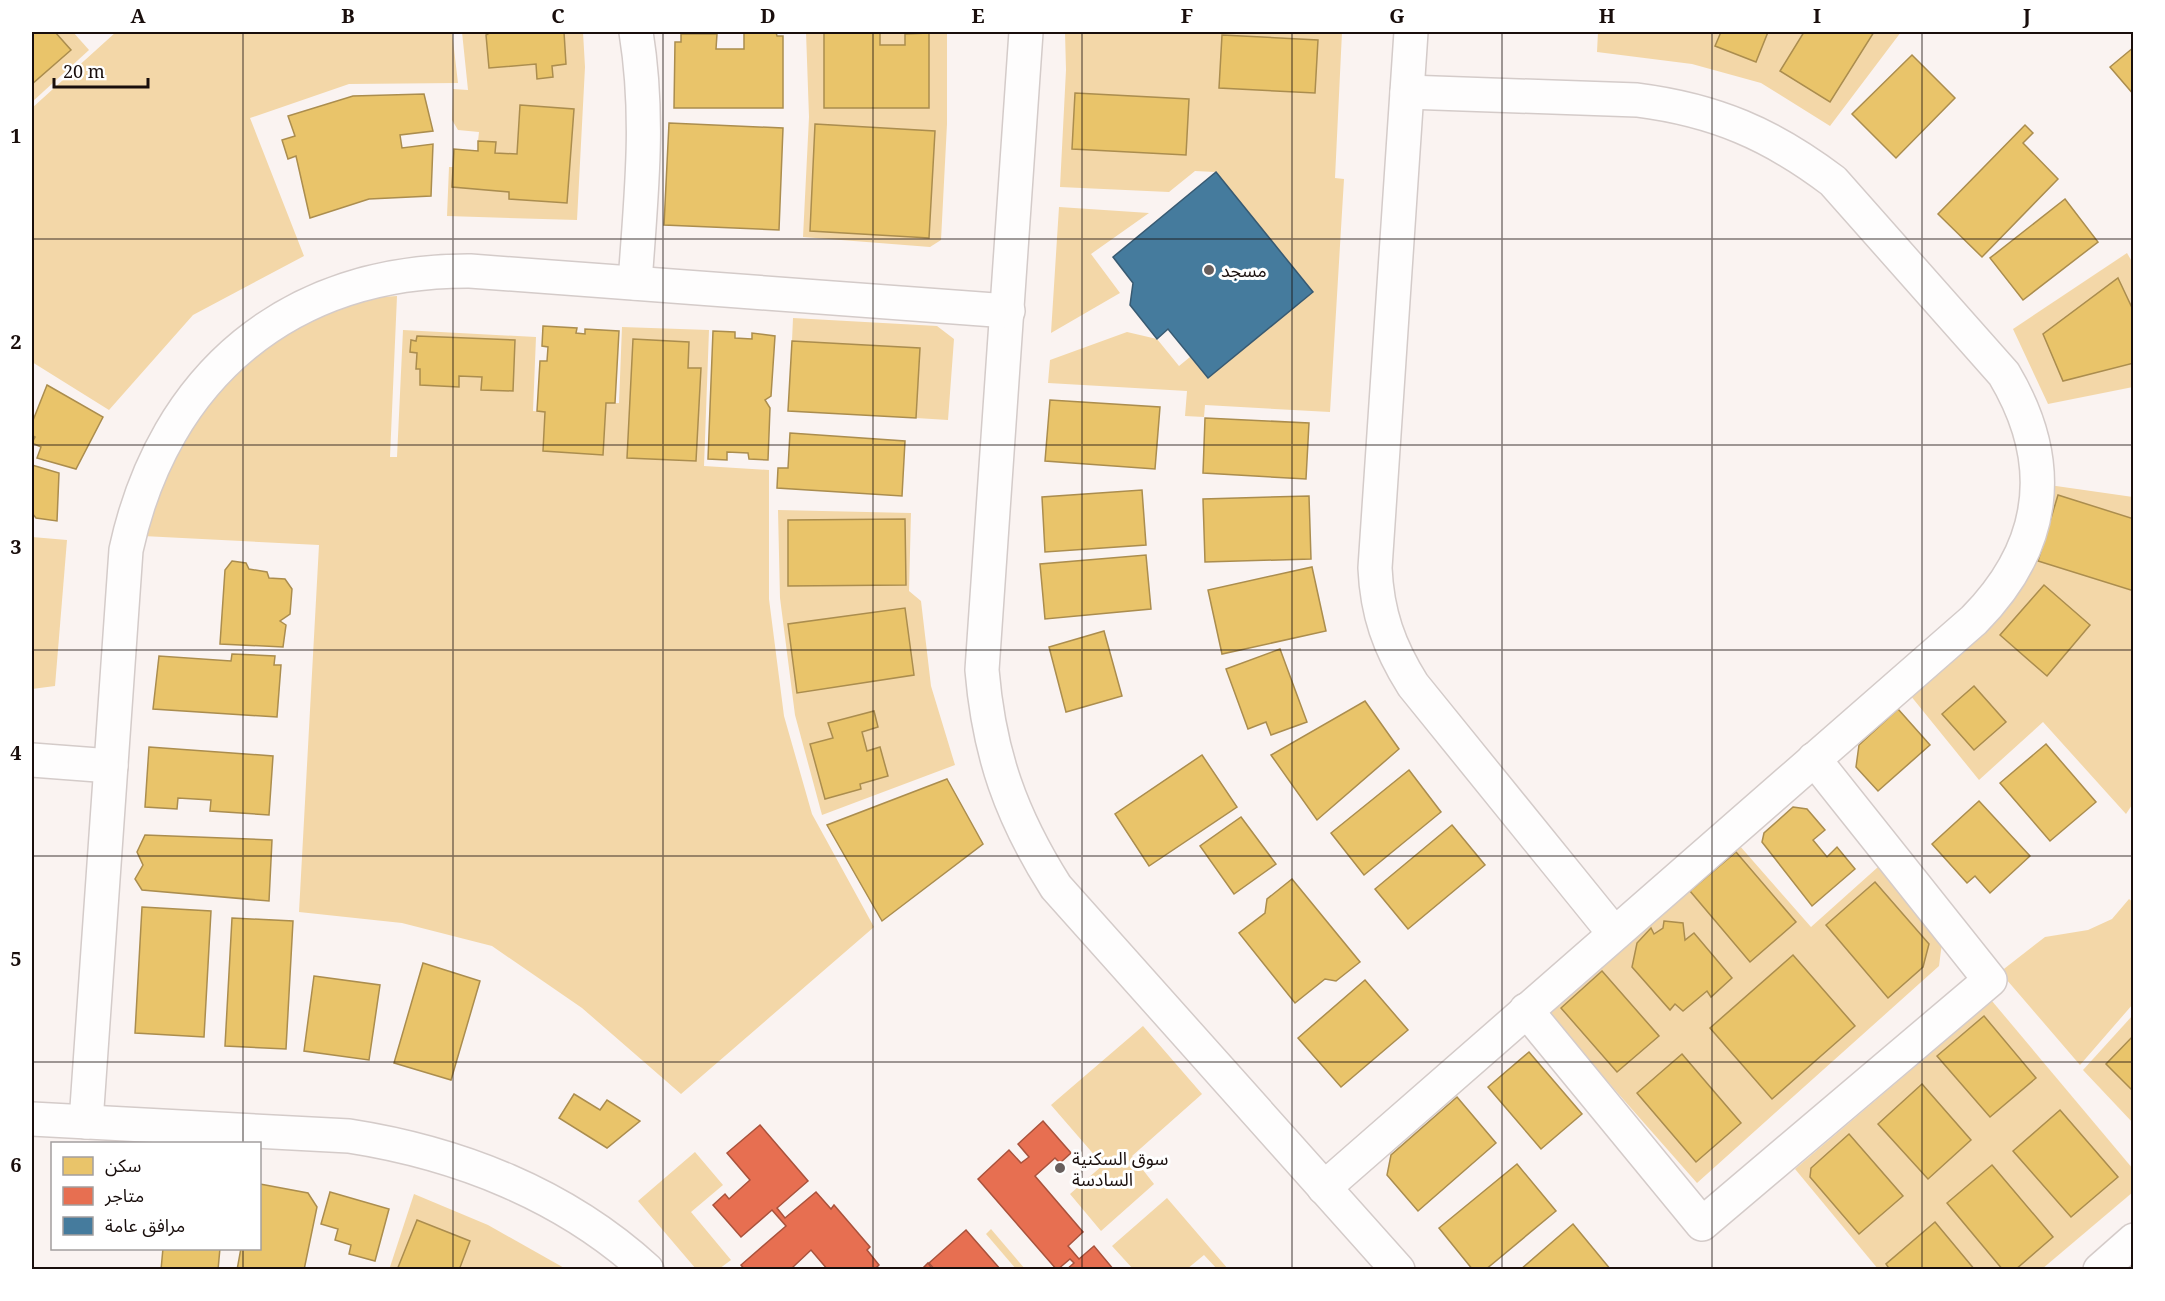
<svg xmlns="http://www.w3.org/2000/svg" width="2165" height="1301" viewBox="0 0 2165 1301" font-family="'Noto Serif','Noto Sans Arabic',serif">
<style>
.green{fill:#f3d7a8}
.homes{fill:#e9c46a;stroke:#ab8d4e;stroke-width:1.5}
.shops{fill:#e76f51;stroke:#a9523c;stroke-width:1.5}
.public{fill:#457b9d;stroke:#385a72;stroke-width:1.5}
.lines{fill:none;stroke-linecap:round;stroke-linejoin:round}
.minor-casing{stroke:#d4cbc9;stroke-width:36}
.minor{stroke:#fefdfd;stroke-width:33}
.grid{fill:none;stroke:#190e0c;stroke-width:1.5;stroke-opacity:0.55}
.poi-dot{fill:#685e5c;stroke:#fff;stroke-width:2}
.labels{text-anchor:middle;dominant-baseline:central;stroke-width:6;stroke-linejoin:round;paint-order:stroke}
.poi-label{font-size:18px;fill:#190e0c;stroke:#fff;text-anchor:start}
.neatline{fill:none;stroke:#190e0c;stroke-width:2}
.grid-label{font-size:20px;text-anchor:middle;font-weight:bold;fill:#190e0c}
</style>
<rect width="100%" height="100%" fill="#faf3f1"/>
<g class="green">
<polygon points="32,32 73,32 89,50 32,102"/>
<polygon points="116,32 452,32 458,83 349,84 250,118 304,256 193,315 109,410 32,362 32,108"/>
<polygon points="462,32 583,32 585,67 577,220 447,216 449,167 453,167 452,187 509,192 509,199 567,203 520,106 517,154 495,153 496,142 478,141 479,132 458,130 452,120 453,89 468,90"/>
<polygon points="806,32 947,32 947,124 941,240 930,247 803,237 809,117"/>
<polygon points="1065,32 1342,32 1335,178 1344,179 1330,412 1205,405 1204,417 1185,416 1187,391 1048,383 1050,360 1127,332 1157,339 1179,366 1190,357 1208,378 1313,291 1215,172 1195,171 1169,192 1060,187 1066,70"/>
<polygon points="1598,32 1901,32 1830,126 1761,83 1692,64 1597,52"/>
<polygon points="1059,207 1149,213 1091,254 1120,293 1051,333"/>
<polygon points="2127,253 2134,265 2133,387 2048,404 2013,329"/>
<polygon points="397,296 390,457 397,457 403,330 536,337 533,411 545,412 543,451 603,455 606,403 619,403 622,327 709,330 704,466 769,470 769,599 784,716 812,814 874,927 681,1094 582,1008 492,946 402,923 299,912 319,545 143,536 155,478 239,358 351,299"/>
<polygon points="793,318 937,326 954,339 948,420 916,418 920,348 792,341"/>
<polygon points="2049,485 2133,497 2134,802 2126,814 2043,722 1979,780 1906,690 1968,633"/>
<polygon points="778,510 911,513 909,591 921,601 931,686 955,765 822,815 795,715 780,598"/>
<polygon points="32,537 67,540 55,686 32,689"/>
<polygon points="1732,837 1811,927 1878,867 1942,943 1939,966 1697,1183 1541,1006"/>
<polygon points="2129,899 2133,902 2133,1004 2080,1065 2000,972 2045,937 2088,930 2112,919"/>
<polygon points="1992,1001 2133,1169 2133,1192 2042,1269 1878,1269 1795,1169"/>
<polygon points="2133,1015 2133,1123 2083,1070"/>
<polygon points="1143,1026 1202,1094 1132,1156 1154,1184 1101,1231 1070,1194 1103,1165 1051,1105"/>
<polygon points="695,1152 723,1185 691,1212 731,1260 719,1269 696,1269 638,1201"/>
<polygon points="414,1194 488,1225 566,1269 389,1270"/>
<polygon points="1167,1198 1228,1269 1217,1269 1204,1255 1187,1269 1133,1269 1112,1246"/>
<polygon points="991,1229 1025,1269 1016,1269 986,1234"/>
</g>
<g class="homes">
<polygon points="32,32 55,32 71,50 32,84"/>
<polygon points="491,32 564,32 566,64 552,66 553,77 537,79 536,64 489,68 486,35"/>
<polygon points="744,32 776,32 777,36 783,36 783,108 674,108 675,42 681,42 681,34 717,34 716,49 744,49"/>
<polygon points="824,32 880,32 880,45 905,45 905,34 929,33 929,108 824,108"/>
<polygon points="1721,32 1768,32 1756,62 1715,46"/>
<polygon points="1804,32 1874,32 1830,102 1780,71"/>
<polygon points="1222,35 1318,40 1315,93 1219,88"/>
<polygon points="2134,47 2134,95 2110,67"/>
<polygon points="1912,55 1955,98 1896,158 1852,114"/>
<polygon points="1075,93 1189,99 1186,155 1072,149"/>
<polygon points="424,94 433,131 400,135 402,148 433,144 431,196 369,199 310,218 296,156 288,159 282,140 295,136 288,116 353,96"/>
<polygon points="520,105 574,109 567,203 509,199 509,192 452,187 454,149 478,151 478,141 496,142 495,153 517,154"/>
<polygon points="669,123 783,128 779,230 664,225"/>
<polygon points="815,124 935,131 929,238 810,231"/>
<polygon points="2025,125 2033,133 2023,143 2058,179 1982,257 1938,214"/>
<polygon points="2065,199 2098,242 2023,300 1990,258"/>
<polygon points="2118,278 2134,312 2134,363 2063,381 2043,334"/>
<polygon points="543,326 577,328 576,333 585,334 585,329 619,331 615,403 606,403 603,455 543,451 545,412 537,411 540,361 547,361 548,347 542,346"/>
<polygon points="713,331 735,332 735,338 752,339 752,333 775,336 771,396 765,400 770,408 768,460 749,459 748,453 727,452 727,460 708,459"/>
<polygon points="417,336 515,340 513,391 481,390 482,377 459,376 459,387 420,385 420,369 416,369 417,353 410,352 411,340 416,341"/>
<polygon points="633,339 689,342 688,368 701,368 696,461 627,458"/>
<polygon points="792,341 920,348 916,418 788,411"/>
<polygon points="47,385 103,417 76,469 37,458 41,447 32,443 35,437 32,435 32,423"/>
<polygon points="1050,400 1160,407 1155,469 1045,461"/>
<polygon points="1205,418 1309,423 1306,479 1203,473"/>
<polygon points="790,433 905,441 902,496 777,488 778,468 788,468"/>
<polygon points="32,465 59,473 57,521 36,518 32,513"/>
<polygon points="1142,490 1146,545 1045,552 1042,497"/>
<polygon points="2058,495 2134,519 2134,591 2038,561"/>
<polygon points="1309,496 1311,559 1205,562 1203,499"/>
<polygon points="905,519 906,585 788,586 788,520"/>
<polygon points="1146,555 1151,609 1045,619 1040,564"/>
<polygon points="232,561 246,563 249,569 267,572 269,578 285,579 292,589 290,614 280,621 286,625 283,647 220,644 225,570"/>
<polygon points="1312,567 1326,631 1222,654 1208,590"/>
<polygon points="2044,585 2090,625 2047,676 2000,635"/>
<polygon points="905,608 914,675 797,693 788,624"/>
<polygon points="1104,631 1122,696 1066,712 1049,647"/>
<polygon points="1280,649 1307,722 1271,735 1266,722 1248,729 1226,669"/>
<polygon points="232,654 275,656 274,665 281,665 277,717 153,709 159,656 231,661"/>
<polygon points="1974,686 2006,722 1974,750 1942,714"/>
<polygon points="1365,701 1399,749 1317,820 1271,755"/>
<polygon points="1898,709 1930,745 1878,791 1856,767 1859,745"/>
<polygon points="874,711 878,727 862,732 867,751 880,747 888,776 860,784 861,789 825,799 810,744 833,738 828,723"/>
<polygon points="2046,744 2096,802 2050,841 2000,783"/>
<polygon points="149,747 273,756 269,815 210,811 211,800 178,798 177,809 145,807"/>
<polygon points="1202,755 1237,807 1149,866 1115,814"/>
<polygon points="1409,770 1441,812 1364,875 1331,833"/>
<polygon points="947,779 983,844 882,921 827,825"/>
<polygon points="1979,801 2030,856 1990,893 1975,876 1967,883 1932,844"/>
<polygon points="1793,807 1807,809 1825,830 1813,840 1827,857 1837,847 1855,869 1812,906 1762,842 1764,833"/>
<polygon points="1241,817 1276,864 1234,894 1200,846"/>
<polygon points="1452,825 1485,865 1408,929 1375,889"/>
<polygon points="145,835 272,840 269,901 142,890 135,879 143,865 137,852"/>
<polygon points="1736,852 1796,922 1750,962 1690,891"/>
<polygon points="1292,879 1360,962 1336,981 1325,979 1295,1003 1239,933 1265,913 1267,899"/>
<polygon points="1875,882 1929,944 1923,967 1888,998 1826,925"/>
<polygon points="142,907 211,911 204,1037 135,1033"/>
<polygon points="232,918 293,921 286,1049 225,1046"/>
<polygon points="1664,921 1683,923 1685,940 1694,933 1732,978 1711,997 1707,991 1683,1011 1675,1004 1670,1010 1632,967 1637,943 1651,928 1654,934 1663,928"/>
<polygon points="1793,955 1855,1026 1772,1099 1710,1028"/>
<polygon points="423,963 480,981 451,1080 394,1063"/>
<polygon points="1602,971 1659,1036 1617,1072 1561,1008"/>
<polygon points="314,976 380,985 369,1060 304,1051"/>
<polygon points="1365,980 1408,1030 1341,1087 1298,1038"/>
<polygon points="1984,1016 2036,1078 1990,1117 1937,1056"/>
<polygon points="2134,1035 2134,1092 2106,1064"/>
<polygon points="1529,1052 1582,1114 1541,1149 1488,1087"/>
<polygon points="1682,1054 1741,1123 1696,1162 1637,1093"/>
<polygon points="1922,1084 1971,1140 1928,1179 1878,1124"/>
<polygon points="574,1094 600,1110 607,1100 640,1121 607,1148 559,1118"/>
<polygon points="1457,1097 1496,1143 1418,1211 1387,1175 1391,1155"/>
<polygon points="2060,1110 2118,1177 2071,1217 2013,1151"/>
<polygon points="1849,1134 1903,1196 1859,1234 1810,1177 1811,1168"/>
<polygon points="1517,1164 1556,1211 1485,1270 1473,1270 1439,1228"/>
<polygon points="1992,1165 2053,1237 2015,1270 2003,1270 1947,1203"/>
<polygon points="260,1184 308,1193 317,1207 304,1270 237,1270 241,1248 260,1248"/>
<polygon points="330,1192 389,1209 375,1261 349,1254 351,1245 335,1240 338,1229 321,1224"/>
<polygon points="417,1220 470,1241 459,1270 397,1270"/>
<polygon points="1935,1222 1975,1270 1890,1270 1886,1264"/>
<polygon points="1573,1224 1611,1270 1520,1270"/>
<polygon points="163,1248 220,1248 218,1270 161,1270"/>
</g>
<g class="shops">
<polygon points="1043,1121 1071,1153 1060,1163 1055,1158 1035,1176 1083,1232 1068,1246 1079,1259 1094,1246 1114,1270 1066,1270 1074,1263 1070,1259 1057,1270 978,1179 1009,1150 1021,1163 1029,1157 1018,1144"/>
<polygon points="760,1125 808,1181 777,1208 785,1218 816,1192 831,1209 834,1205 870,1247 867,1250 879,1265 874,1270 828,1270 811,1250 793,1267 795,1270 745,1270 741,1265 786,1226 772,1210 741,1237 713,1205 725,1194 729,1199 750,1180 727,1153"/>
<polygon points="966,1230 1001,1270 935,1270 929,1263"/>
<polygon points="928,1263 933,1270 921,1270"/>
</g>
<polygon class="public" points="1216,172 1313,292 1208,378 1168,329 1157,339 1130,305 1133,283 1113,257"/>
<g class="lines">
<g class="minor-casing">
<g id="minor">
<path d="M1026,32l-44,638c7,84 29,146 74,217l342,383"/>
<path d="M1411,32l-36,536c2,45 14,79 38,117l201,248"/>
<path d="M635,283c6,-88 15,-164 1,-251"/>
<polyline points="32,760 111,766"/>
<polyline points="1526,1010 1702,1224 1990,980 1814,759"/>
<path d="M32,1119l317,17c109,17 215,58 298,134"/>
<path d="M86,1122l40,-572c38,-175 164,-280 344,-279l538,40"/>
<path d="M1324,1188l650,-568c73,-74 83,-157 30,-246l-171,-193c-62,-47 -118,-71 -196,-81l-230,-8"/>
<polyline points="2100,1270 2134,1240"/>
</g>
</g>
<use href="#minor" class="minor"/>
</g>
<path class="grid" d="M243,32v1112M453,32v1238M663,32v1238M873,32v1238M1082,32v1238M1292,32v1238M1502,32v1238M1712,32v1238M1922,32v1238M32,239h2102M32,445h2102M32,650h2102M32,856h2102M32,1062h2102M243,1248v22"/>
<g class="poi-dot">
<circle cx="1209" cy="270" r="6"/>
<circle cx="1060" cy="1168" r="6"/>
</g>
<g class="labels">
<g class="poi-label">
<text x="1221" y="270">مسجد</text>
<text x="1072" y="1158">سوق السكنية<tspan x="1072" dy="21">السادسة</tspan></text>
</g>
</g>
<rect width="2165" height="1301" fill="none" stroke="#ffffff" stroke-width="66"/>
<rect x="51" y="1142" width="210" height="108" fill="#ffffff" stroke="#a39f9e" stroke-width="1.5"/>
<rect x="63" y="1157" width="30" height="18" fill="#e9c46a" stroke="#a39f9e" stroke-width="1.5"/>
<text x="105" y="1172" font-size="18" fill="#190e0c">سكن</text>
<rect x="63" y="1187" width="30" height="18" fill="#e76f51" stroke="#a39f9e" stroke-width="1.5"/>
<text x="105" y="1202" font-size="18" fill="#190e0c">متاجر</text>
<rect x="63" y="1217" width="30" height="18" fill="#457b9d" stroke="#a39f9e" stroke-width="1.5"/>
<text x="105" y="1232" font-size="18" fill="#190e0c">مرافق عامة</text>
<path d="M54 78v9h94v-9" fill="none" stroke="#190e0c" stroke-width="3"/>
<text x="63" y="78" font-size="18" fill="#190e0c" stroke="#ffffff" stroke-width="4.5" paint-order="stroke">20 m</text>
<rect x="33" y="33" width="2099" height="1235" class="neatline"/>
<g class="grid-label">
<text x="138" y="23">A</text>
<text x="348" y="23">B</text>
<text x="558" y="23">C</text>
<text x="768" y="23">D</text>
<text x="978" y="23">E</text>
<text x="1187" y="23">F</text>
<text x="1397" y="23">G</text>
<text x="1607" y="23">H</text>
<text x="1817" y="23">I</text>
<text x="2027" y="23">J</text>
<text x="16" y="143">1</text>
<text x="16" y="349">2</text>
<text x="16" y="554">3</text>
<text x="16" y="760">4</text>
<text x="16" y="966">5</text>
<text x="16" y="1172">6</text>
</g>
</svg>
